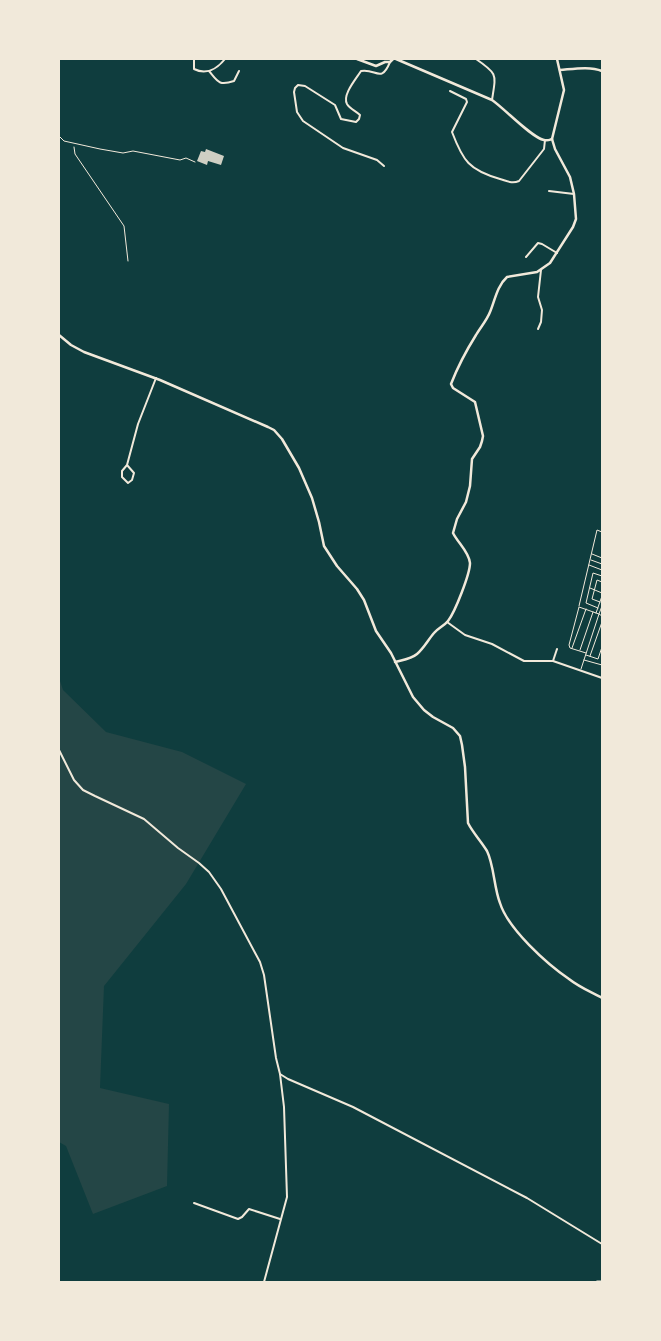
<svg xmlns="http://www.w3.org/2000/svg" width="661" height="1341" viewBox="0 0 661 1341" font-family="'PT Sans',sans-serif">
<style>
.green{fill:#244646}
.building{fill:#cfcfc3}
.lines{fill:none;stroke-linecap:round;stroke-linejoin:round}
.path{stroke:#f1e9da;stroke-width:1}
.service{stroke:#f1e9da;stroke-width:1}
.pedestrian{stroke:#f1e9da;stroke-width:1}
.minor{stroke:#f1e9da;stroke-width:2}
.tertiary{stroke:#f1e9da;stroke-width:2.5}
.secondary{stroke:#f1e9da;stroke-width:3}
</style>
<rect width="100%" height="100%" fill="#0f3d3e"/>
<polygon class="green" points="59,678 63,690 106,732 182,752 246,784 186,884 104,986 100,1088 169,1104 167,1186 93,1214 66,1146 59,1142"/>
<polygon class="building" points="206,149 224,156 221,165 208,161 207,165 197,161 201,151 205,152"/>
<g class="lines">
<polyline class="path" points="74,147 75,154 124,226 128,261"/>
<polyline class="service" points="59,136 64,141 100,149 123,153 133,151 180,160 186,158 195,162"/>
<g class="pedestrian">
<polyline points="592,554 602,558"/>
<polyline points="591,560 602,564"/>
<polyline points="589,565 602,570"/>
<polyline points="590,588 602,593"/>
<polyline points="600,602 592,599 597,580 602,582"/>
<polyline points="579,606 597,530 602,532"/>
<polyline points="602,606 599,614 602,616"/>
<polyline points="598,608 586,603 593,573 602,576"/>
<polyline points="596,613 602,596"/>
<polyline points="572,648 586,609"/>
<polyline points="580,650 593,612"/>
<polyline points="586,655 598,659 602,647"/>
<polyline points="590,656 602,622"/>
<polyline points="584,660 602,665"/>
<polyline points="581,669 599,614 579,607 569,645 570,648 586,653"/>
</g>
<g class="minor">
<path d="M194,59v10c12,6 23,0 31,-10"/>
<path d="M476,59c22,15 20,15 16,41"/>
<path d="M209,71c9,11 10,15 25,10l5,-10"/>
<path d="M450,91l16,8 1,3 -15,30c11,29 17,38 48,47 7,2 12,5 19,2l25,-32 1,-9"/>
<path d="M384,166l-7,-6 -34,-12 -40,-27 -6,-9 -3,-20 1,-4 3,-3 7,1 30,19 6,14 15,3 3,-3 1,-4c-4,-4 -10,-6 -13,-11 -5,-9 9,-25 14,-33 15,-3 20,13 29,-9"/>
<polyline points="549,191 574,194"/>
<polyline points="526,257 538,243 542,244 557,253"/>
<polyline points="538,329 541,322 542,310 538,297 541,270"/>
<polyline points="127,465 134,473 132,480 128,483 122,477 122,471 127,465 138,424 156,378"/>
<polyline points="447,622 465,635 492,644 524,661 553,661 602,678"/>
<polyline points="553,661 557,649"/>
<polyline points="59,750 74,780 83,790 95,796 144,819 178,848 199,863 209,872 221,889 260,962 264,975 276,1058 280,1074 284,1107 287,1197 264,1282"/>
<polyline points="280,1074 288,1079 353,1107 527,1198 602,1244"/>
<polyline points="194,1203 238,1219 242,1217 249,1209 280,1219"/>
</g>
<g class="tertiary">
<polyline points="357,59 376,66 385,62 390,62 393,59"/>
<path d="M396,59l96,41c13,9 40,38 52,40 4,1 5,0 8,-1"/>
<path d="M560,70c13,-1 30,-4 42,1"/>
<path d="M59,335l12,10 13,7 76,28 108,47 6,3 8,9 17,29 13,30 7,24 5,24 13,20 20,23 7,11 12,31 15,22 22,44 11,13 9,7 20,11 7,8 2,9 3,22 3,56c5,10 13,18 19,28 7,14 7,37 13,52 8,26 47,61 69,76 10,8 22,13 33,19"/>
<path d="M395,662c7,-2 16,-3 22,-8 7,-6 11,-14 17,-21 4,-5 10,-7 14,-12 7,-9 22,-47 22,-58 -1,-11 -12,-20 -17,-30l4,-14 9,-17 4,-16 2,-27 8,-12 2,-6 1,-5 -8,-34 -22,-14 -2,-4c7,-18 15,-33 25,-49 4,-7 11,-15 14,-23 5,-12 7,-26 17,-35l30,-5 13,-9 23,-36 3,-8 -2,-25 -4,-17 -15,-28 -3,-10 12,-49 -7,-31"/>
</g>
<polyline class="secondary" points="597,1282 602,1282"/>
</g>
<rect width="661" height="1341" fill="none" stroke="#f1e9da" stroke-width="120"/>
</svg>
